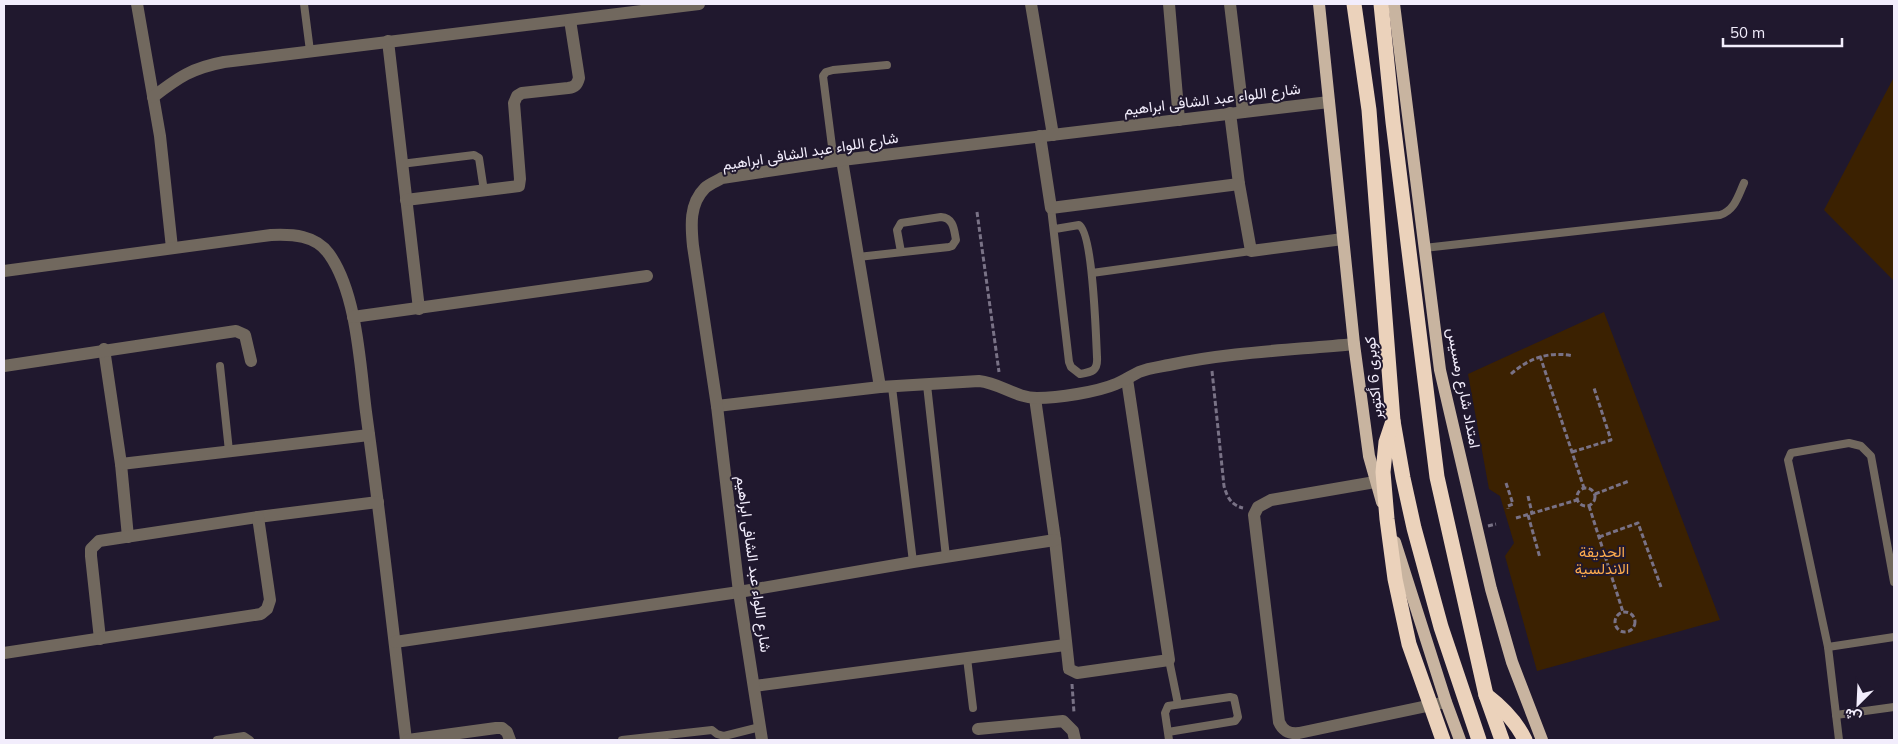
<svg xmlns="http://www.w3.org/2000/svg" width="1898" height="744" viewBox="0 0 1898 744" font-family="Mulish,Vazirmatn,sans-serif">
<style>
.green{fill:#3b2101}
.lines{fill:none;stroke-linecap:round;stroke-linejoin:round}
.path{stroke:#797286;stroke-width:3;stroke-dasharray:5 2.5;stroke-linecap:butt}
.lane{stroke:#71685e;stroke-width:8}
.street{stroke:#71685e;stroke-width:12}
.primary{stroke:#c8b4a0;stroke-width:12}
.highway{stroke:#ebd2bb;stroke-width:15}
.highway-bridge{stroke:#ebd2bb;stroke-width:15}
.labels{text-anchor:middle;dominant-baseline:central;stroke-width:4;stroke-linejoin:round;paint-order:stroke}
.street-label{font-size:15px;fill:#f2edfc;stroke:#20182e}
.park-label{font-size:15px;fill:#feac4e;stroke:#20182e}
</style>
<rect width="100%" height="100%" fill="#20182e"/>
<g class="green">
<polygon points="1894,77 1894,281 1824,210"/>
<polygon points="1604,312 1720,620 1537,671 1505,556 1514,543 1500,496 1489,489 1468,374"/>
</g>
<g class="lines">
<g class="path">
<polyline points="977,212 999,372"/>
<polyline points="1540,356 1584,488"/>
<path d="M1212,371l12,115c3,11 7,19 19,22"/>
<path d="M1511,374c18,-16 38,-23 62,-18"/>
<polyline points="1572,452 1611,440 1594,388"/>
<polyline points="1506,483 1513,504 1508,506 1508,509"/>
<circle cx="1586" cy="497" r="9"/>
<polyline points="1595,494 1629,481"/>
<polyline points="1528,496 1532,513"/>
<polyline points="1589,506 1623,612"/>
<polyline points="1528,515 1540,558"/>
<polyline points="1516,518 1577,500"/>
<polyline points="1488,526 1496,524"/>
<polyline points="1599,537 1638,523 1661,587"/>
<circle cx="1625" cy="622" r="10"/>
<polyline points="1072,684 1074,713"/>
</g>
<g class="lane">
<polyline points="304,4 310,51"/>
<polyline points="834,162 823,76 826,72 833,70 887,65"/>
<polyline points="401,164 474,155 479,158 484,191"/>
<path d="M1051,208l18,154 2,5 9,7c12,-2 18,-3 17,-17 -1,-19 -4,-124 -18,-132l-24,4"/>
<path d="M1424,248l296,-33c15,-5 18,-19 24,-32"/>
<path d="M858,257l91,-10 3,-1 4,-6c-2,-10 -2,-22 -15,-23l-40,6 -4,7 4,22"/>
<polyline points="1092,273 1251,251"/>
<polyline points="220,366 229,451"/>
<polyline points="927,385 946,557"/>
<polyline points="892,387 913,562"/>
<polyline points="1828,647 1894,637"/>
<polyline points="967,658 973,708"/>
<polyline points="1169,660 1178,704"/>
<polyline points="1836,715 1894,707"/>
<polyline points="1168,732 1235,721 1238,717 1234,698 1230,697 1168,706 1165,713 1169,740"/>
<polyline points="217,740 244,736 250,740"/>
<polyline points="622,740 712,730 717,734 724,736 760,727"/>
<polyline points="1839,740 1828,647 1788,460 1791,453 1849,443 1861,446 1871,456 1894,582"/>
</g>
<g class="street">
<polyline points="137,4 160,136 172,248"/>
<polyline points="1031,4 1053,135"/>
<polyline points="1169,4 1179,120"/>
<polyline points="1230,4 1243,112"/>
<polyline points="388,41 419,309"/>
<path d="M153,97c26,-20 39,-29 71,-35l475,-58"/>
<polyline points="1230,113 1239,184 1251,251 1343,239"/>
<polyline points="1040,136 1051,208 1239,184"/>
<polyline points="842,160 880,387"/>
<path d="M406,200l113,-14 1,-7 -6,-76 3,-7 5,-3 46,-5c7,-1 9,-3 11,-10l-9,-58"/>
<path d="M4,271l267,-36c21,-1 45,0 58,19 28,39 31,111 37,158 15,109 27,219 40,328"/>
<polyline points="353,317 647,276"/>
<polyline points="104,349 121,464 128,537"/>
<polyline points="4,366 236,331 245,335 251,361"/>
<polyline points="1035,398 1055,540 1069,669 1077,673 1169,660 1127,379"/>
<path d="M717,406l163,-19 99,-6c21,2 37,17 58,17 21,0 60,-6 79,-14 8,-3 15,-8 23,-12 10,-4 20,-5 30,-7 60,-13 124,-15 185,-21"/>
<polyline points="121,464 369,435"/>
<path d="M1375,482l-104,18 -13,7 -4,8 25,207c4,9 10,12 20,11l147,-31"/>
<polyline points="100,639 91,556 91,549 99,541 258,517 378,502"/>
<polyline points="395,642 739,592 913,562 1055,540"/>
<polyline points="4,653 261,614 267,609 270,600 258,517"/>
<polyline points="754,686 1065,645"/>
<polyline points="978,729 1063,721 1073,731 1075,740"/>
<polyline points="408,740 496,728 502,728 507,732 510,740"/>
<path d="M762,740l-23,-148 -22,-186 -24,-160c-2,-20 -4,-42 12,-58 4,-4 12,-7 17,-10l120,-18 487,-58"/>
</g>
<g class="primary">
<polyline points="1319,4 1354,344 1369,456 1382,502"/>
<polyline points="1394,4 1440,370 1491,589 1512,662 1542,740"/>
<polyline points="1395,542 1446,702 1460,740"/>
</g>
<g class="highway">
<polyline points="1354,4 1369,110 1393,421 1403,478 1414,528 1441,627 1479,740"/>
<polyline points="1381,4 1393,122 1437,477 1486,695 1502,740"/>
<path d="M1486,695c17,13 30,26 39,45"/>
</g>
<polyline class="highway-bridge" points="1393,421 1386,442 1383,472 1387,519 1395,579 1409,644 1443,740"/>
</g>
<g class="labels">
<g class="street-label">
<text transform="translate(1212 99) rotate(-7)">شارع اللواء عبد الشافى ابراهيم</text>
<text transform="translate(810 151) rotate(-9)">شارع اللواء عبد الشافى ابراهيم</text>
<text transform="translate(1373 378) rotate(-95)">كوبرى 6 أكتوبر</text>
<text transform="translate(1464 388) rotate(79)">امتداد شارع رمسيس</text>
<text transform="translate(754 564) rotate(82)">شارع اللواء عبد الشافى ابراهيم</text>
</g>
<g class="park-label">
<text x="1602" y="551">الحديقة<tspan x="1602" dy="17">الاندلسية</tspan></text>
</g>
</g>
<rect width="1898" height="744" fill="none" stroke="#f2edfc" stroke-width="10"/>
<g transform="translate(1858 704) rotate(204)" stroke="#20182e" stroke-width="4" paint-order="stroke">
<path d="M0-4L9 19L0 12L-9 19Z" fill="#f2edfc"/>
<text y="-8" font-size="14" font-weight="bold" text-anchor="middle" fill="#f2edfc">ش</text>
</g>
<path d="M1723 38v8h119v-8" fill="none" stroke="#f2edfc" stroke-width="2.5"/>
<text x="1730" y="38" font-size="15" fill="#f2edfc" stroke="#20182e" stroke-width="4" paint-order="stroke">50 m</text>
</svg>
